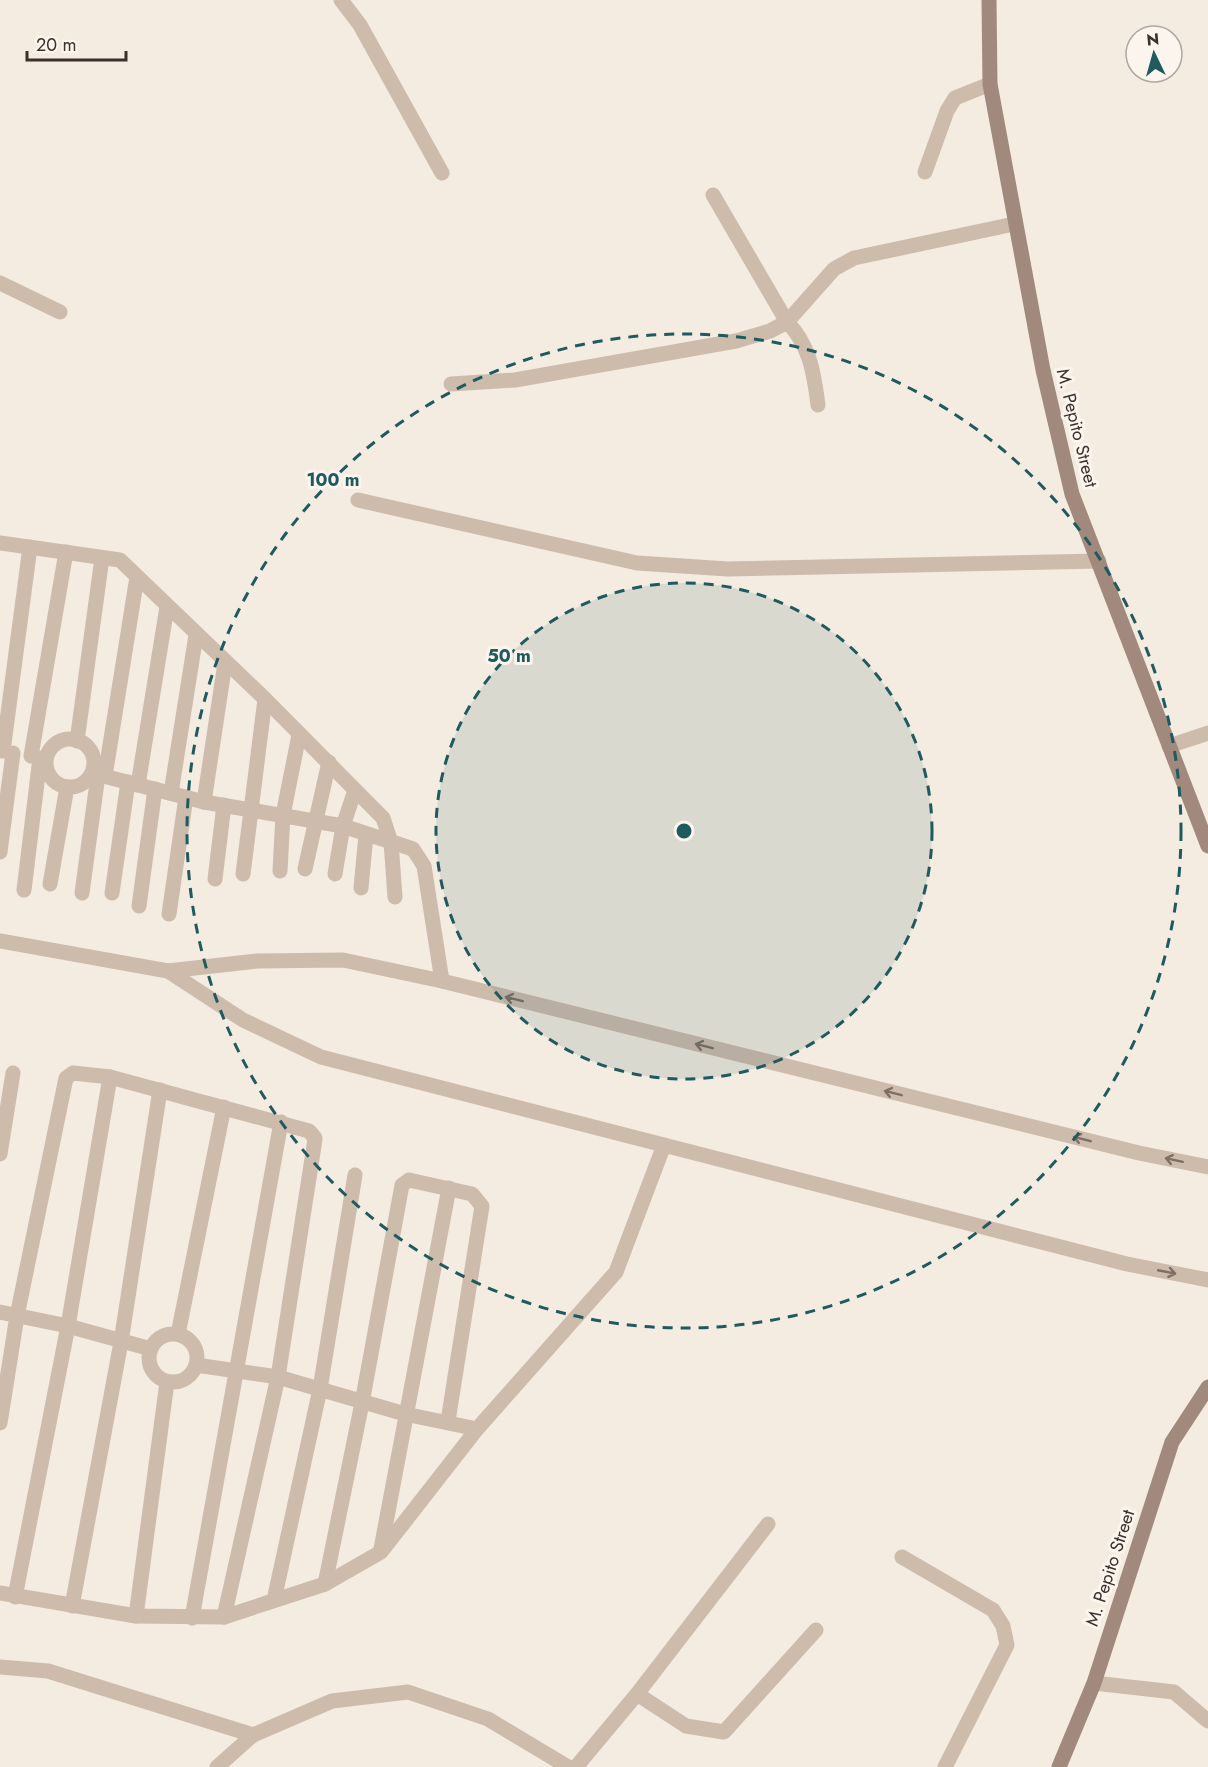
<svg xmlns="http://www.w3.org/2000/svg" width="1208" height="1767" viewBox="0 0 1208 1767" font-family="Jost,sans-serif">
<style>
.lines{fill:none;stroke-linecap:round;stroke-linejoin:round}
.lane{stroke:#cdbbac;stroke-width:15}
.street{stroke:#cdbbac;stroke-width:15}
.secondary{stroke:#a18a7d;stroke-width:15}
.oneway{stroke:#7d6f65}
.ring{fill:none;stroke:#1f5a5e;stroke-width:3;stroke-dasharray:10 8}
.labels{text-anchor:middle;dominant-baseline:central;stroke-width:6;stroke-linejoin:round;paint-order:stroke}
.street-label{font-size:18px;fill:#3b302b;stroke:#fbf5ee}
.centre{fill:#1f5a5e;stroke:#fbf5ee;stroke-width:3}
.ring-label{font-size:18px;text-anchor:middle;font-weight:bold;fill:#1f5a5e;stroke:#fbf5ee;stroke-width:6;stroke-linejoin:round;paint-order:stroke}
</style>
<rect width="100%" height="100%" fill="#f4ebe1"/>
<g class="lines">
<g class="lane">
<polyline points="925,172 947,111 955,98 990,84"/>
<path d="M787,322c23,23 27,52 31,83"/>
<polyline points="0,543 120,560 265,699 383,818 391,842 395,897"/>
<circle cx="70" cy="763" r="24"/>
<polyline points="77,741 102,558"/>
<polyline points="3,751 30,547"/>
<polyline points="31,756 66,552"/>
<polyline points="92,773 204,802 343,826 413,849 424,866 442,981"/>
<polyline points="105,776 137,577"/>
<polyline points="138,785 167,607"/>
<polyline points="171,793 196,635"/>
<polyline points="204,802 225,663"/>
<polyline points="0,852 13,753"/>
<polyline points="305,869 329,762"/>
<polyline points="280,871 283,815 299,735"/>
<polyline points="243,874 265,699"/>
<polyline points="335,874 343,826 355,790"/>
<polyline points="215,879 224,805"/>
<polyline points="50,884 67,787"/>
<polyline points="361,888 366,835"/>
<polyline points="24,890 40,758"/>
<polyline points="82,893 98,775"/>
<polyline points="112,893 128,782"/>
<polyline points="139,906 155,789"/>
<polyline points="169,914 186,797"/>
<polyline points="0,941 168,971"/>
<polyline points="0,1154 13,1073"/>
<polyline points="1208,1167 1139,1153 442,981 343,960 257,961 168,971 243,1020 321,1057 1127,1264 1208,1280"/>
<polyline points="0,1312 68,1326 151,1349"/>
<circle cx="173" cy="1358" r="24"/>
<polyline points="178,1334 224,1107"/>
<polyline points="196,1365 278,1377 405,1414 477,1429"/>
<polyline points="0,1423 17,1316 66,1078 73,1073 110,1077 309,1131 315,1138 314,1146 278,1377 224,1617"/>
<polyline points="381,1549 449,1188"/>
<polyline points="902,1557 993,1610 1003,1626 1007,1645 945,1767"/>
<polyline points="325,1584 362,1403 402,1185 409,1180 472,1194 482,1206 448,1421"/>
<polyline points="0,1593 136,1616 224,1617 325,1584 381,1552 477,1429 616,1272 664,1145"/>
<polyline points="15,1597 68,1326 110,1077"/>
<polyline points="274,1600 320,1389 355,1175"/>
<polyline points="72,1606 121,1342 160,1090"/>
<polyline points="136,1616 167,1382"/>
<polyline points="192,1618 281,1122"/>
<polyline points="0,1667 48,1671 253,1735"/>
<polyline points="1094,1683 1174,1692 1208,1721"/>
<polyline points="637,1694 686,1726 724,1732 816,1630"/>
<polyline points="217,1767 253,1735 332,1701 408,1692 488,1719 568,1767"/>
<polyline points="576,1767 637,1694 768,1524"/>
</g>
<g class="street">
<polyline points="341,0 360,25 442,173"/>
<polyline points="713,195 787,322"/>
<polyline points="0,283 60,312"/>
<polyline points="451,384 515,380 736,341 770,331 787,322 834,269 854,258 1014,224"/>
<polyline points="358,500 637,563 728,569 1099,561"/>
<polyline points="1169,746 1208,733"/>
</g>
<g class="secondary">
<polyline points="989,0 990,84 1043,370 1072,494 1208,846"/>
<polyline points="1059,1767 1094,1683 1172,1442 1208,1387"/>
</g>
</g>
<defs><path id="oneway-shaft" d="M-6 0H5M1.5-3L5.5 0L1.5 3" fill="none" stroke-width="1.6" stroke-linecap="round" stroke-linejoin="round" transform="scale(1.5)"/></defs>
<g class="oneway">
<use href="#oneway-shaft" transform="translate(514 999) rotate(-166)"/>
<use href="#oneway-shaft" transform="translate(704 1046) rotate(-166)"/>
<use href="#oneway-shaft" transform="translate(893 1093) rotate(-166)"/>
<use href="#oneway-shaft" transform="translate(1082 1139) rotate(-166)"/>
<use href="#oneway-shaft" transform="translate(1174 1160) rotate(-168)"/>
<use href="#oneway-shaft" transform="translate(1167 1272) rotate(11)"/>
</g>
<circle cx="684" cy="831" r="248" fill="#1f5a5e" fill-opacity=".12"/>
<g class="ring">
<circle cx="684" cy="831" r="248"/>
<circle cx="684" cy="831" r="497"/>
</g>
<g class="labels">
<g class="street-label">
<text transform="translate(1077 428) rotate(76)">M. Pepito Street</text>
<text transform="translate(1110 1568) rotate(-72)">M. Pepito Street</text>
</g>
</g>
<circle cx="684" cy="831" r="9" class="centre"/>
<g class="ring-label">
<text x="333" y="486">100 m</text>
<text x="509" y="662">50 m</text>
</g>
<g transform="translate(1154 54) rotate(355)"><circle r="28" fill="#fbf5ee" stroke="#aea6a0" stroke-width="1.5"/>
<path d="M0-4.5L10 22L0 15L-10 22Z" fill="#1f5a5e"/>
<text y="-9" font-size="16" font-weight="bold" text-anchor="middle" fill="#3b302b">N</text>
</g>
<path d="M27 51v9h99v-9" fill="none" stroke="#3b302b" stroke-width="3"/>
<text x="36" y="51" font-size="18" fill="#3b302b" stroke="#fbf5ee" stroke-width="4.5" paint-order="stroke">20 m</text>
</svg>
